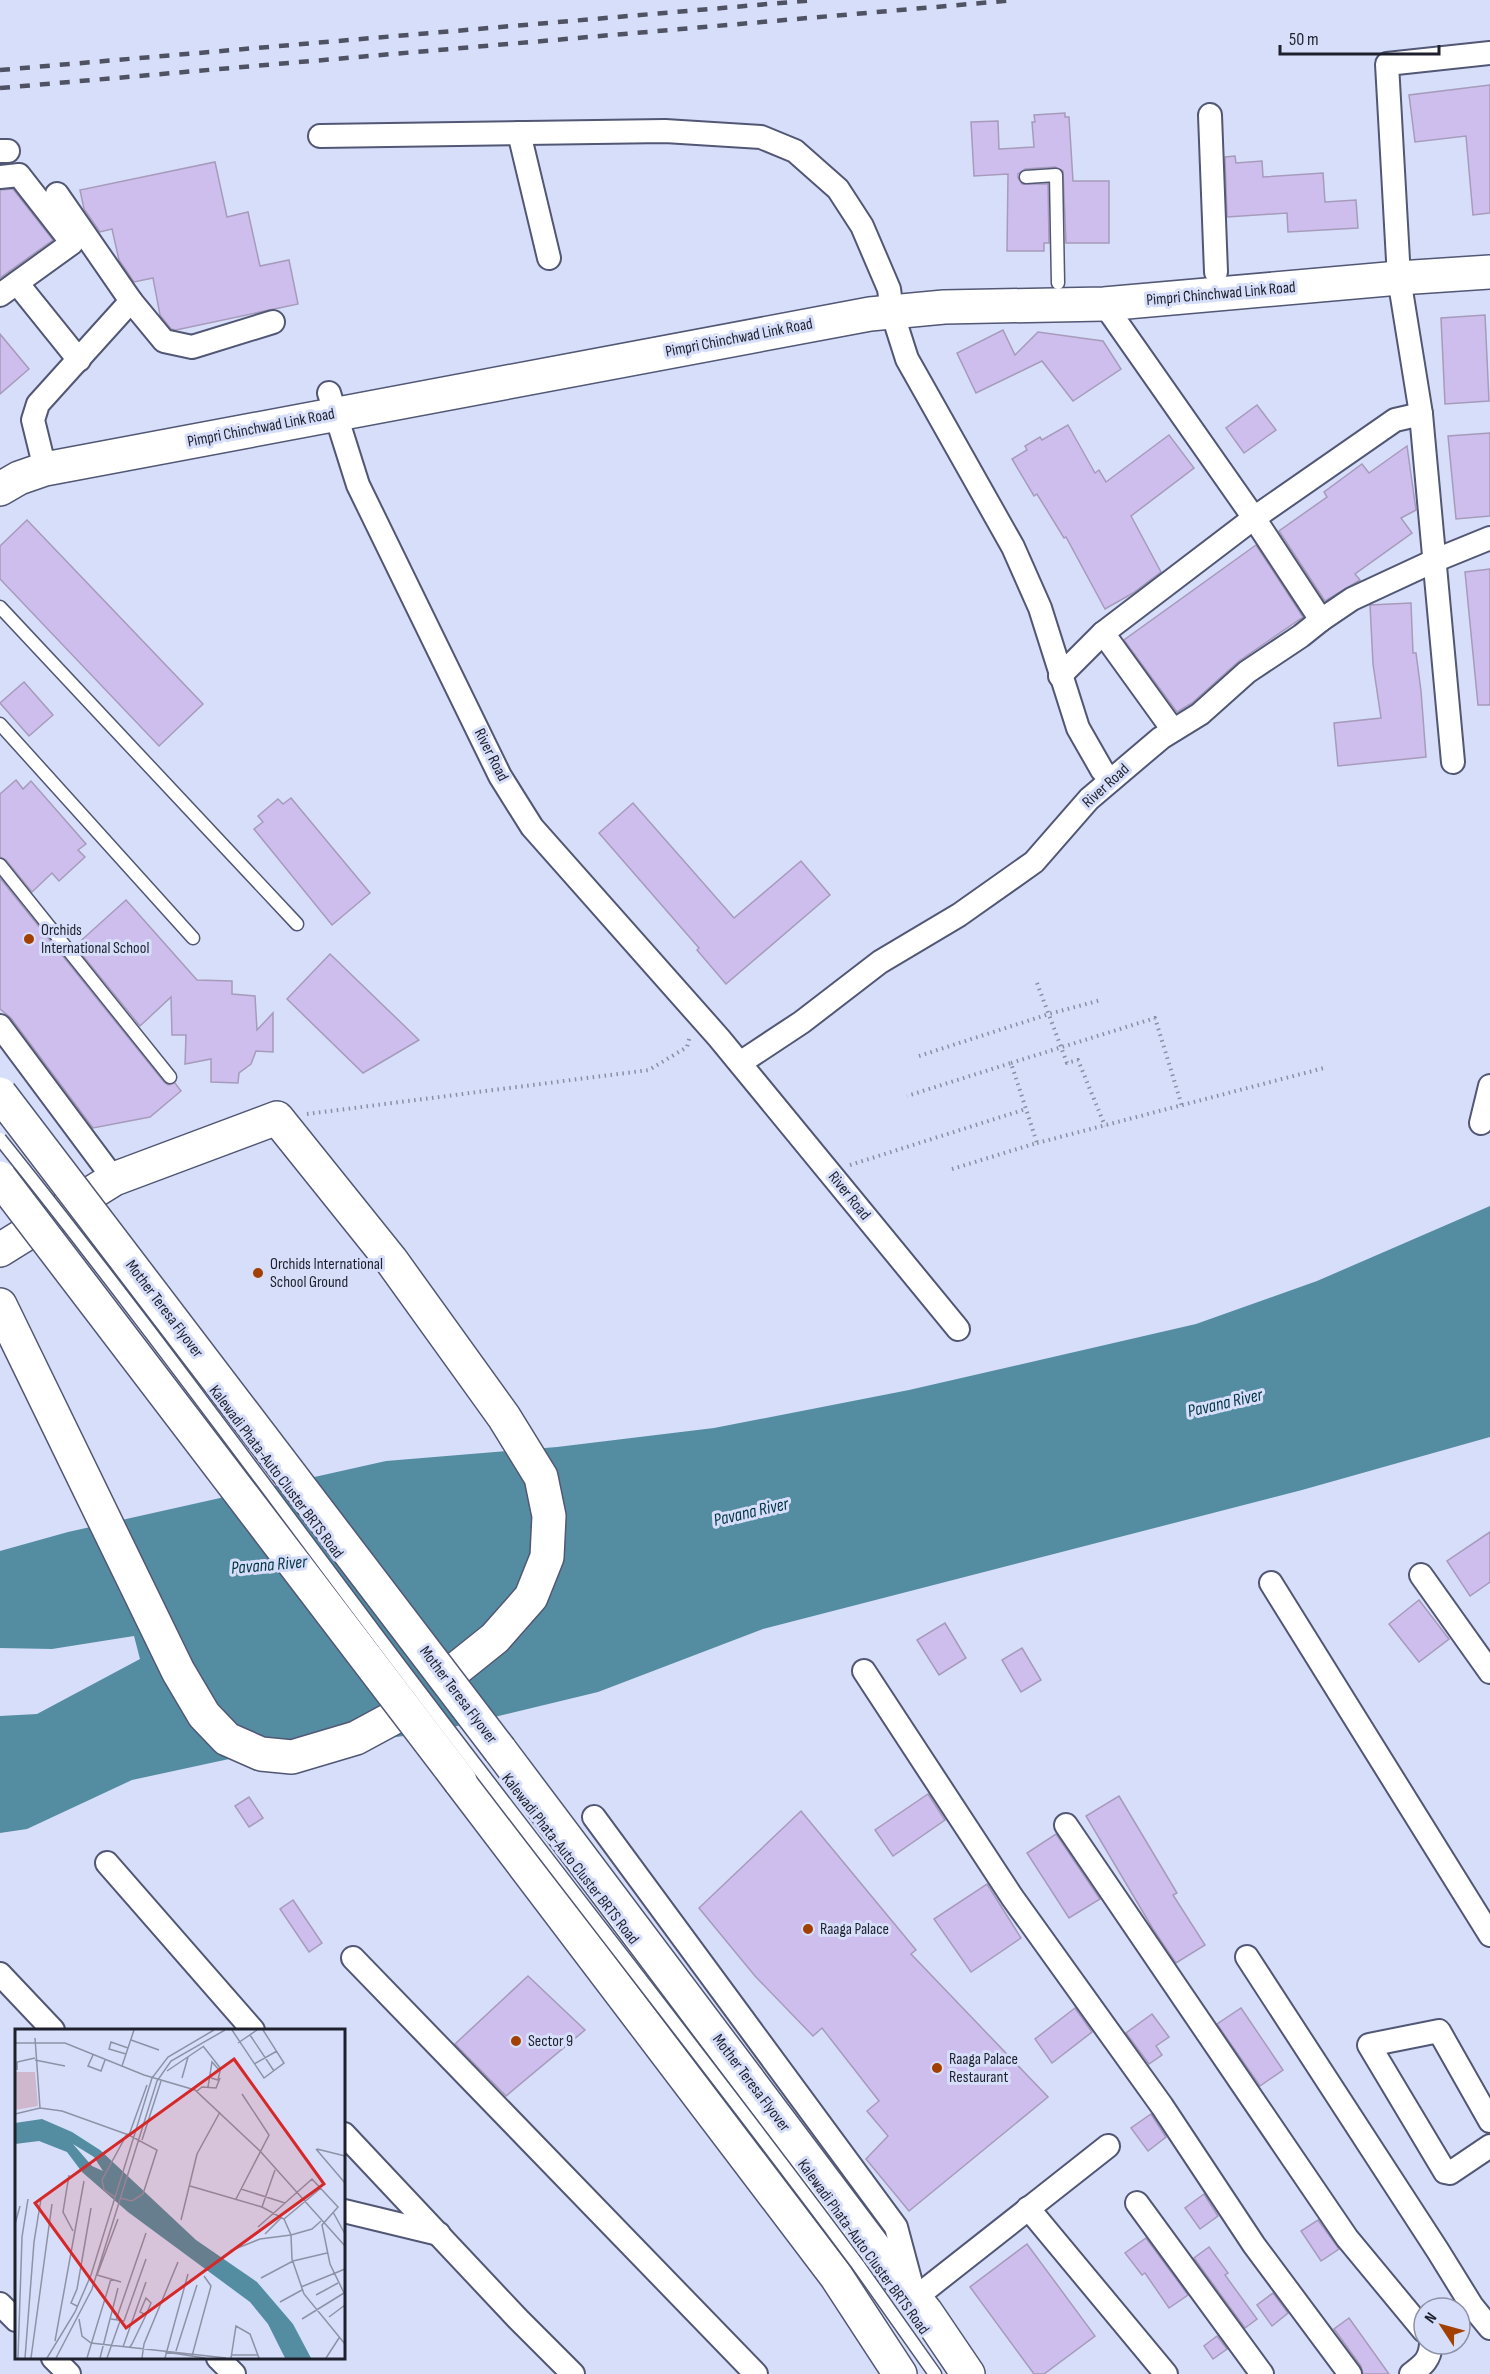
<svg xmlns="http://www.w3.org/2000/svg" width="1490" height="2374" viewBox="0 0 1490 2374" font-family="'Sofia Sans Condensed',sans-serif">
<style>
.water{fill:#548da2}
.building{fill:#cebeed;stroke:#a69bbb;stroke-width:1.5}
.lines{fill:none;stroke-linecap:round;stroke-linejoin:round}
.service-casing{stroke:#515774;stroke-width:15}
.minor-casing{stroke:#515774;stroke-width:26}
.secondary-casing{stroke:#515774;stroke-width:36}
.primary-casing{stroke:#515774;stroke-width:36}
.path{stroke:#8a8fa4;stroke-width:4;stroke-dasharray:1.5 4.5;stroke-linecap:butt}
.service{stroke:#fff;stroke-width:12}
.minor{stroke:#fff;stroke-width:22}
.secondary{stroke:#fff;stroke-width:33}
.primary{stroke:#fff;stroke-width:33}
.rail{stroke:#4e5262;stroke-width:4.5;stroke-dasharray:10 10;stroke-linecap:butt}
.service-bridge-casing{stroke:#515774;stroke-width:15;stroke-linecap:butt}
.primary-bridge-casing{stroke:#515774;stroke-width:36;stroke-linecap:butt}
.service-bridge{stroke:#fff;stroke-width:12}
.primary-bridge{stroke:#fff;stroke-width:33}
.poi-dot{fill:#a24000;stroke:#d7def9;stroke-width:2}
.labels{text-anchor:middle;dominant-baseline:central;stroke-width:6;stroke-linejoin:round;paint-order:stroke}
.street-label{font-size:16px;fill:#1e212d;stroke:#d7def9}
.poi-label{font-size:16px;fill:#1e212d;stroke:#d7def9;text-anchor:start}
.water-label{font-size:18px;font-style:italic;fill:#003544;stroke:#d7def9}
.inset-road{fill:none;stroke:#8d92a7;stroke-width:1.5}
.view{fill:#d62828;fill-opacity:0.15;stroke:#d62828;stroke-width:3}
.inset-edge{fill:none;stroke:#1e212d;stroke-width:3}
</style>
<rect width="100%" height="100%" fill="#d7def9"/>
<polygon class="water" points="1490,1206 1490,1437 1302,1490 763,1629 598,1692 428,1733 243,1756 132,1780 27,1829 0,1833 0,1716 37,1714 140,1659 134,1636 52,1649 0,1648 0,1551 68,1532 386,1461 557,1447 714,1428 909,1390 1196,1324 1317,1281"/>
<g class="building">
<polygon points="1490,85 1490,213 1473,215 1466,136 1415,142 1409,95"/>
<polygon points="1065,113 1065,117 1069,117 1073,181 1109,181 1109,243 1066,243 1063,171 1055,167 1025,169 1018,174 1018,178 1022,184 1048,184 1049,243 1044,243 1044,251 1007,251 1008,174 974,176 971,122 998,121 999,149 1034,147 1032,122 1035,122 1034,115"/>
<polygon points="1235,156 1236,163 1262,161 1263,177 1323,173 1325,202 1356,200 1358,228 1288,232 1287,213 1227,217 1225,157"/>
<polygon points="215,162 227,217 248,212 260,266 289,260 298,304 176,330 171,329 160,315 153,278 134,282 119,260 112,229 100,232 84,209 80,190"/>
<polygon points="13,189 53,240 0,278 0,190"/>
<polygon points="1485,315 1489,401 1445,404 1441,318"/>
<polygon points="1003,330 1015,355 1038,332 1103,341 1121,369 1073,401 1042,361 976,393 957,353"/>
<polygon points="0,334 29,369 0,394"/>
<polygon points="1257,405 1276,430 1244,453 1226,428"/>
<polygon points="1068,425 1095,473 1099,470 1106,482 1169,435 1194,468 1131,516 1161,572 1133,593 1105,609 1066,537 1064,538 1037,494 1034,496 1012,459 1027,450 1025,446 1040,437 1042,440"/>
<polygon points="1490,433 1490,516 1456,519 1448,436"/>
<polygon points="1407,446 1416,510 1401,518 1412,533 1355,574 1360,580 1325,601 1279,531 1327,497 1324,492 1362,464 1369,473"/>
<polygon points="27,520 203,704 159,746 0,579 0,546"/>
<polygon points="1256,545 1303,617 1239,661 1192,703 1177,712 1124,640"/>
<polygon points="1490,569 1490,705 1478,705 1465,572"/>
<polygon points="1411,603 1413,653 1416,653 1421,691 1426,757 1338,766 1334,723 1381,718 1373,664 1370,605"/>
<polygon points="24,682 53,715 29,736 0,703"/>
<polygon points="16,780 23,789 31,781 86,844 78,850 85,857 59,881 52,873 32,892 6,860 0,857 0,794"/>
<polygon points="291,798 370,893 332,925 254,829 263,822 258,816 278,799 283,804"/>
<polygon points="633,803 734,918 801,861 830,895 726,984 697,950 699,948 599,833"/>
<polygon points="0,878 164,1082 168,1085 175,1083 181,1091 150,1117 93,1128 11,1018 0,1009"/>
<polygon points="126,900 197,980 232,981 232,994 255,996 257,1030 273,1013 273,1052 256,1051 251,1064 239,1073 238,1083 211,1082 211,1059 185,1064 186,1035 172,1035 171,997 140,1026 75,946"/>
<polygon points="330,954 419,1040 363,1073 287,999"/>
<polygon points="1490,1532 1490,1582 1470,1596 1447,1561"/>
<polygon points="1419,1600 1449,1639 1419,1662 1389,1624"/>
<polygon points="945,1623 966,1658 939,1675 917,1640"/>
<polygon points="1022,1648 1041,1680 1021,1692 1002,1660"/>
<polygon points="928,1794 945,1820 893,1856 875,1830"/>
<polygon points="1119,1796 1177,1893 1173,1895 1205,1945 1176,1963 1153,1929 1086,1816"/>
<polygon points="249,1797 263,1818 249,1827 235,1806"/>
<polygon points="801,1811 916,1950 911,1954 1048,2097 909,2211 866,2159 888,2136 867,2111 879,2101 822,2028 813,2036 755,1976 699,1908"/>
<polygon points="1056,1834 1100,1899 1069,1918 1027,1853"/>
<polygon points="987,1884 1021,1938 971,1972 934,1919"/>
<polygon points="293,1900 322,1943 309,1952 280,1909"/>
<polygon points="528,1976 585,2030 506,2096 455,2044"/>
<polygon points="1075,2008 1092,2032 1052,2063 1035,2039"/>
<polygon points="1241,2008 1283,2070 1260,2086 1217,2024"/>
<polygon points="1152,2014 1169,2037 1156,2046 1162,2055 1149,2064 1126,2033"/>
<polygon points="1151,2114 1166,2137 1148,2151 1131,2128"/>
<polygon points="1204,2194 1218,2216 1200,2229 1185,2208"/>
<polygon points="1318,2220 1339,2249 1321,2261 1301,2231"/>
<polygon points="1146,2238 1188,2295 1169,2308 1145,2273 1142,2275 1125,2253"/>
<polygon points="1027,2244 1095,2336 1044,2374 1034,2374 970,2287"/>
<polygon points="1209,2247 1228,2273 1225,2275 1257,2319 1245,2328 1194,2258"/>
<polygon points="1273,2293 1288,2313 1272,2326 1257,2305"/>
<polygon points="1349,2318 1389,2374 1363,2374 1361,2366 1334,2329"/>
<polygon points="1217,2336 1227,2349 1213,2359 1204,2346"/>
</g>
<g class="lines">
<g class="service-casing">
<g id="service">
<polyline points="1026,177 1056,175 1058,283"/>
<polyline points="0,607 297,924"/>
<polyline points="0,724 193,938"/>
<polyline points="0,865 170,1077"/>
<polyline points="858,2265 935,2374"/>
</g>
</g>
<g class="minor-casing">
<g id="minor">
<polyline points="1210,115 1216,272"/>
<polyline points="519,133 549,258"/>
<polyline points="320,136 665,131 761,137 795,151 838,189 862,226 889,289 892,312 907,359 1013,547 1040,608 1078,728 1102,770 1111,780"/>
<polyline points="0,151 8,151"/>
<polyline points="0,177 19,175 72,243 0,295"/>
<polyline points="17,283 79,360"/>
<polyline points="131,301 164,341 192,347 273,322"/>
<polyline points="1104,304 1254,518 1321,620"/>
<polyline points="329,393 358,485 500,776 532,827 719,1038 958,1329"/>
<polyline points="45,469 33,420 38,404 131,301 57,194"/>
<polyline points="1103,633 1173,730"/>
<polyline points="1060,676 1103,633 1254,518 1395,420 1421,414"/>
<polyline points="1453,762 1421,414 1399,278 1387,64 1490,53"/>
<polyline points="0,1026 114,1179"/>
<polyline points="740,1063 802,1022 880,962 959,915 1034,862 1089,799 1161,738 1200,714 1247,672 1301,636 1321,620 1352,599 1436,560 1490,538"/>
<polyline points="1481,1123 1490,1086"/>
<polyline points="1421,1575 1490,1672"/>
<polyline points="1271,1583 1490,1935"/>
<polyline points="864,1671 1012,1897 1162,2106 1254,2245 1350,2374"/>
<polyline points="594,1817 896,2227 915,2298 1108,2146"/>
<polyline points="1066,1825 1347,2238 1424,2331"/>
<polyline points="107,1863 253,2030"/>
<polyline points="1247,1957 1438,2251 1472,2306 1490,2328"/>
<polyline points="353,1958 756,2374"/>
<polyline points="0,1974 53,2030"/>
<polyline points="1490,2121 1439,2031 1369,2045 1445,2172 1450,2173 1490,2146"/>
<polyline points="344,2134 518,2319 573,2374"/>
<polyline points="1137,2203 1262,2374"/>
<polyline points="1028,2208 1166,2374"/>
<polyline points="344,2211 439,2234"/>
<polyline points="0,2304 16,2320"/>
<polyline points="53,2358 69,2374"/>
<polyline points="218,2358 234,2374"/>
<path d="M1411,2374c12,-9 19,-14 20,-30"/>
</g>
</g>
<g class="secondary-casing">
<polyline id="secondary" points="0,489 19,478 45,469 870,314 944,307 1104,304 1399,278 1490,272"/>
</g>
<g class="primary-casing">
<g id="primary">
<polyline points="0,1250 114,1179 277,1118 391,1260 504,1417 541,1477 549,1516 547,1557 531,1597 495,1638 445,1678"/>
<polyline points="0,1305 178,1671 204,1715 227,1739 261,1754 292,1757 356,1738 406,1711"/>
<polyline points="500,1750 876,2250 926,2312 968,2374"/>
<polyline points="460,1781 836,2276 900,2374"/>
</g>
</g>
<g class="path">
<polyline points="1037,983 1067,1063 1078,1060 1105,1126"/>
<polyline points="919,1056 1049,1014 1101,1000"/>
<polyline points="1011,1063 1155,1018 1182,1106"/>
<polyline points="307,1114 649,1070 687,1047 690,1036"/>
<polyline points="1037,1143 1324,1068"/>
<polyline points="850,1165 1026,1109 1011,1063 907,1096"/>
<polyline points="952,1169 1037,1143 1026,1109"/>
</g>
<use href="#service" class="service"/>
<use href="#minor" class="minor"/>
<use href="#secondary" class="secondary"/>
<use href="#primary" class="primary"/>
<g class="rail">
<polyline points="0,70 815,0"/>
<polyline points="0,88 1016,0"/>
</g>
<g class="service-bridge-casing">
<path id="service-bridge" d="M0,1139c126,157 245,320 366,481 162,217 331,428 492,645"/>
</g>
<g class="primary-bridge-casing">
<g id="primary-bridge">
<polyline points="0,1094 500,1750"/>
<polyline points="0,1178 460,1781"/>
</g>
</g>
<use href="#service-bridge" class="service-bridge"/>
<use href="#primary-bridge" class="primary-bridge"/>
</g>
<g class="poi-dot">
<circle cx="29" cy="939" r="6"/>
<circle cx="258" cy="1273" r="6"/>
<circle cx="808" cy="1929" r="6"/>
<circle cx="516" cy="2041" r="6"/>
<circle cx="937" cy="2068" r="6"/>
</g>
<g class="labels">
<g class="street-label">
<text transform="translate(1221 294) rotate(-5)">Pimpri Chinchwad Link Road</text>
<text transform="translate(739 338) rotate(-11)">Pimpri Chinchwad Link Road</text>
<text transform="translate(261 428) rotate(-11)">Pimpri Chinchwad Link Road</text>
<text transform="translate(491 755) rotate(63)">River Road</text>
<text transform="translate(1106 786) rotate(-42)">River Road</text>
<text transform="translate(849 1196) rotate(51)">River Road</text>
<text transform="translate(164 1309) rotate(53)">Mother Teresa Flyover</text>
<text transform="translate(276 1472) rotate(53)">Kalewadi Phata-Auto Cluster BRTS Road</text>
<text transform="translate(458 1695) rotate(53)">Mother Teresa Flyover</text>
<text transform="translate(570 1859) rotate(52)">Kalewadi Phata-Auto Cluster BRTS Road</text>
<text transform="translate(751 2083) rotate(53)">Mother Teresa Flyover</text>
<text transform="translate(863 2247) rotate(54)">Kalewadi Phata-Auto Cluster BRTS Road</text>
</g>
<g class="poi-label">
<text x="41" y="930">Orchids<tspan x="41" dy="18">International School</tspan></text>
<text x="270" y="1264">Orchids International<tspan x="270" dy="18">School Ground</tspan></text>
<text x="820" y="1929">Raaga Palace</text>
<text x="528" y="2041">Sector 9</text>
<text x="949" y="2059">Raaga Palace<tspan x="949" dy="18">Restaurant</tspan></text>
</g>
<g class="water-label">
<text transform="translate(1225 1403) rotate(-13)">Pavana River</text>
<text transform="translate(751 1512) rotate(-13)">Pavana River</text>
<text transform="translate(269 1565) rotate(-5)">Pavana River</text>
</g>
</g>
<g transform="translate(15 2029)">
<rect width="330" height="330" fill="#d7def9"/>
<path d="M0,43h20l3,34 -23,4z" fill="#cfb7ce"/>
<path d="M27,90l30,13 28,18 96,90 61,42 36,42 18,34h-26l-17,-34 -18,-22 -122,-90 -46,-40 -15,-20 -28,-11 -24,3v-21zM58,115l21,13 9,14 -11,-5z" fill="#548da2" fill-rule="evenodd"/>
<path class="inset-road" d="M217,1l32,48 20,-15 -21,-33M235,6l24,36M20,9l5,70M116,11l28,10M0,14h50l79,32 51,15 65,61 85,95M223,14l19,-13M188,17l18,23M111,25l-17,-5 2,-7 17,6M78,26l-5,11 13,5 4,-11M20,31l30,6M239,35l23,-13M107,37l12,-36M2,41v-8l18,-4M152,42l37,-25M167,49l6,-21M193,58l4,-25 8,9 -2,9 -7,-2M182,62l5,-4 14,1 4,-10M0,85l25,-6 22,3 64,23M114,106l18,-50M127,111l19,-59M301,120l29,34M302,120l28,7M54,146l-6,37 10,19M175,157l72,21 22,12 7,16 1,24 12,35 41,50M226,160l44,14M100,168l-11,-7 -2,-10 25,-46 30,16 -14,44 -11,7 -12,-3M221,170l33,-64 -27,-41M247,178l13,-37M318,183l12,22M103,190l-21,56 24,7M269,190l37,-31M166,191l16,-66 23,-42M0,195l5,-18M243,198l54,-48 26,28 -16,18 8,39 15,31M250,205l16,-16M276,206l21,-6 9,-8M215,222l30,-12 31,-4M246,249l32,-17 34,-8M286,258l44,-18M301,266l22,-12M265,273l22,-12M62,277l-6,-3 6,-14 14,-81M314,288l16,-12M64,290l3,17 9,7 135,15M96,290l13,2 22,-62M287,290l42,-26M101,291l30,-87M40,312l29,-160M108,318l23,-65M115,318l2,-3 14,-29 5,-12 -5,-5 -6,14 6,3M161,322l21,-66M150,323l40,6M216,326h27M177,327l19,-70 -7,-10M3,329l4,-121 6,-38M10,329l9,-116 7,-43M16,329l21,-154M32,329l28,-46 16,-37 61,-197 16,-21 46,-27M41,329l36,-69 65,-208 14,-20 54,-31M72,329l24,-79M85,329l18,-70M92,329l13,-37M127,329l2,-14 34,-82M150,329l23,-84M216,329l5,-32 14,8 9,24M311,329l13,-20"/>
<path class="view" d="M219,30l90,125 -198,144 -91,-125z"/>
<rect width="330" height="330" class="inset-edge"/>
</g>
<g transform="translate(1442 2326) rotate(306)"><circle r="28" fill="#d7def9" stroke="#8d92a7" stroke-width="1.5"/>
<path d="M0-4.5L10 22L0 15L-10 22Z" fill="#a24000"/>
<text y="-9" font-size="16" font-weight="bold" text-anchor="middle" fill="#1e212d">N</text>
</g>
<path d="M1280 45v9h159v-9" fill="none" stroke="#1e212d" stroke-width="3"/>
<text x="1289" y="45" font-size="18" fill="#1e212d" stroke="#d7def9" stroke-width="4.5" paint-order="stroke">50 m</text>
</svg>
